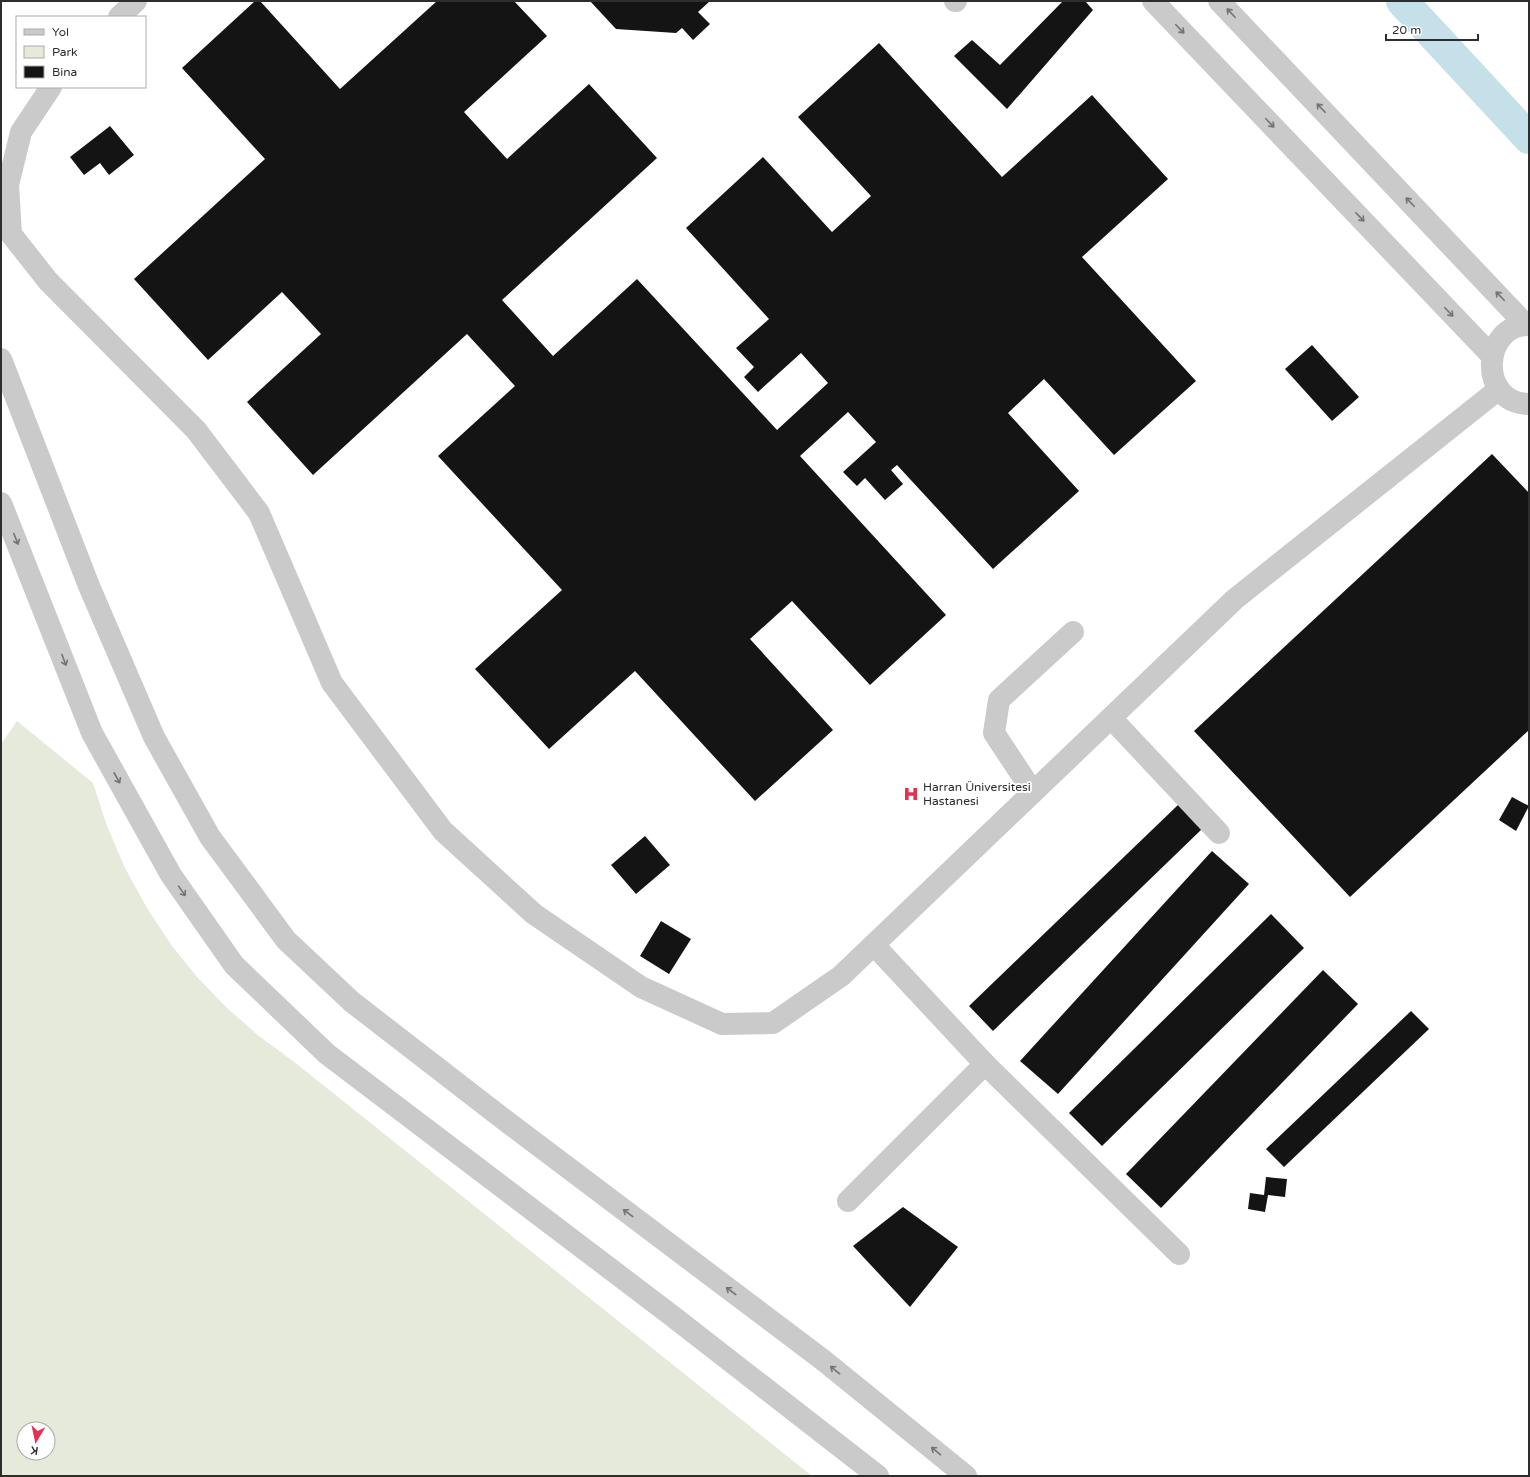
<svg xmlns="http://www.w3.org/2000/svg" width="1530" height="1477" viewBox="0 0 1530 1477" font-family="'Varela Round',sans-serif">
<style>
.green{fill:#e5eada;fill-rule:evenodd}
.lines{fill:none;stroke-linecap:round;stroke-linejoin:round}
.canal{stroke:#c6e0ea;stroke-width:32}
.building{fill:#141414}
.minor{stroke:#cacaca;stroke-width:22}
.oneway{stroke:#747474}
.labels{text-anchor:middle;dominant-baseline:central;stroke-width:4;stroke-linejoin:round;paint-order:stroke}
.poi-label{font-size:12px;fill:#2d2d2d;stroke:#fff;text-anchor:start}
</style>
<rect width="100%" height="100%" fill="#fff"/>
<path class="green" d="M17,721l76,62 14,43 18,42 22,40 25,38 26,32 29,30 32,28 34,25 519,415h-811v-732zM24,1429h24v24h-24z"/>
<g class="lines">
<polyline class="canal" points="1402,1 1529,138"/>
</g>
<g class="building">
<polygon points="255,1 260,1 340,89 437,1 514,1 547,36 464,112 507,159 589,84 657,158 502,300 553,356 637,279 777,430 828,383 801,353 758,392 744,377 754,367 736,348 769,319 686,228 763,157 832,232 871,196 798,117 879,43 1002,177 1092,95 1168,179 1082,257 1196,381 1114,455 1044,379 1008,413 1079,491 993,569 897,465 891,470 903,484 885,500 865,478 857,486 843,472 876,442 848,412 800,456 946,615 870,685 792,601 750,639 833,730 755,801 635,671 549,749 475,669 562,590 438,456 515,386 467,334 313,475 247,402 321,334 282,292 208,360 134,279 265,159 182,68"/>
<polygon points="590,1 710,1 698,12 710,24 693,40 682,28 676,33 616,29"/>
<polygon points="1063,1 1085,1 1093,10 1007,109 954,56 972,40 1000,65"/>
<polygon points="110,126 134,155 109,175 100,163 84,175 70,157"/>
<polygon points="1312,345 1359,397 1332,421 1285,369"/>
<polygon points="1492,454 1529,493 1529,730 1350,897 1194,731"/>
<polygon points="1512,797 1529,806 1516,831 1499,820"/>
<polygon points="1179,804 1202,829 993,1031 969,1006"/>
<polygon points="645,836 670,865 636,894 611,865"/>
<polygon points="1212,851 1249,884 1058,1094 1020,1061"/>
<polygon points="1271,914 1304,948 1102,1146 1069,1113"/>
<polygon points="661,921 691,939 669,974 640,956"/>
<polygon points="1323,970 1358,1004 1161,1208 1126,1174"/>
<polygon points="1411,1011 1429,1029 1284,1167 1266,1149"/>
<polygon points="1266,1177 1287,1179 1285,1197 1268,1195 1265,1212 1248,1209 1250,1193 1264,1195"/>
<polygon points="903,1207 958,1247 910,1307 853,1246"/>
</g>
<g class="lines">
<g class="minor">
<polyline points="955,1 956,1"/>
<polyline points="1153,1 1492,356"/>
<polyline points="1219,1 1526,325"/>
<polyline points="119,17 136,1"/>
<polyline points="51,87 21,132 8,185 11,234 48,281 196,430 259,513 332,683 443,831 534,914 641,987 722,1024 773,1023 841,976 1235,599 1499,389"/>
<path d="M1529,325c-47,-1 -52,78 0,79"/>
<polyline points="1,359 89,586 154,737 210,837 286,940 352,1002 506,1121 823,1360 966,1476"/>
<polyline points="1,503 92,733 171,875 234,965 327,1054 671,1315 878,1476"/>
<polyline points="1111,718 1219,833"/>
<polyline points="1033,792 994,733 999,700 1073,632"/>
<polyline points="874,945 985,1064 1179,1254"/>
<polyline points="848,1201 985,1064"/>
</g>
</g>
<defs><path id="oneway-shaft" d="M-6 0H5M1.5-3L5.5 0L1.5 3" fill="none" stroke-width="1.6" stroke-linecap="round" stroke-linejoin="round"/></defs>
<g class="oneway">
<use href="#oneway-shaft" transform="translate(1231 13) rotate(-134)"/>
<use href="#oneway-shaft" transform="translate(1180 29) rotate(46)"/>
<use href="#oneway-shaft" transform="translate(1321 108) rotate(-134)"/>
<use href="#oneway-shaft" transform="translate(1270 123) rotate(46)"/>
<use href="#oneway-shaft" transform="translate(1410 202) rotate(-134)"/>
<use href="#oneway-shaft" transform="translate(1360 217) rotate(46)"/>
<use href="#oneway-shaft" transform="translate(1500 296) rotate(-134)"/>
<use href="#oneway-shaft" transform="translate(1449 312) rotate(46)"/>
<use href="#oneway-shaft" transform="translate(16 539) rotate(68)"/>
<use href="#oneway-shaft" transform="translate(64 660) rotate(69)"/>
<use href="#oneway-shaft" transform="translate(117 778) rotate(61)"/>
<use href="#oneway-shaft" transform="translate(182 891) rotate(55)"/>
<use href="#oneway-shaft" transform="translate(628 1213) rotate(-143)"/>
<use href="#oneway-shaft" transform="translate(731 1291) rotate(-143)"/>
<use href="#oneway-shaft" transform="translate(835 1370) rotate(-141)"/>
<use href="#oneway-shaft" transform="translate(936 1451) rotate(-141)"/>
</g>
<defs>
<g id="hospital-bare" transform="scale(1.2)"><path d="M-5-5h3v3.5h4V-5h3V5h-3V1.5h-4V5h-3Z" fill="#e23151" stroke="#fff" stroke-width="2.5" paint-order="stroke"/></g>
</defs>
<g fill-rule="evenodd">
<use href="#hospital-bare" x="911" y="794"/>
</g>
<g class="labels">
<g class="poi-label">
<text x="923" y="787">Harran Üniversitesi<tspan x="923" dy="14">Hastanesi</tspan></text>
</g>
</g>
<rect width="1530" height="1477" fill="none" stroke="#2d2d2d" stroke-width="4"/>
<rect x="16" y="16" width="130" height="72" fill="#ffffff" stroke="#ababab"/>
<rect x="24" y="29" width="20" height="6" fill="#cacaca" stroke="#ababab"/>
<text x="52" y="36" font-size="12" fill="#2d2d2d">Yol</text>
<rect x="24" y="46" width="20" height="12" fill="#e5eada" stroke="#ababab"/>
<text x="52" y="56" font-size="12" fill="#2d2d2d">Park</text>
<rect x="24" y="66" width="20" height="12" fill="#141414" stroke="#ababab"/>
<text x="52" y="76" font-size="12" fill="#2d2d2d">Bina</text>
<g transform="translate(36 1441) rotate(189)"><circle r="19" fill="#ffffff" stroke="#ababab"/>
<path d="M0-3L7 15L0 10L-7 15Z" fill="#e23151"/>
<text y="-6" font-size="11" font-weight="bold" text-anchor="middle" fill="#2d2d2d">K</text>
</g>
<path d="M1386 34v6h92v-6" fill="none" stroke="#2d2d2d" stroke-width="2"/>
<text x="1392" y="34" font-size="12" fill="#2d2d2d" stroke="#ffffff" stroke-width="3" paint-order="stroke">20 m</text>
</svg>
